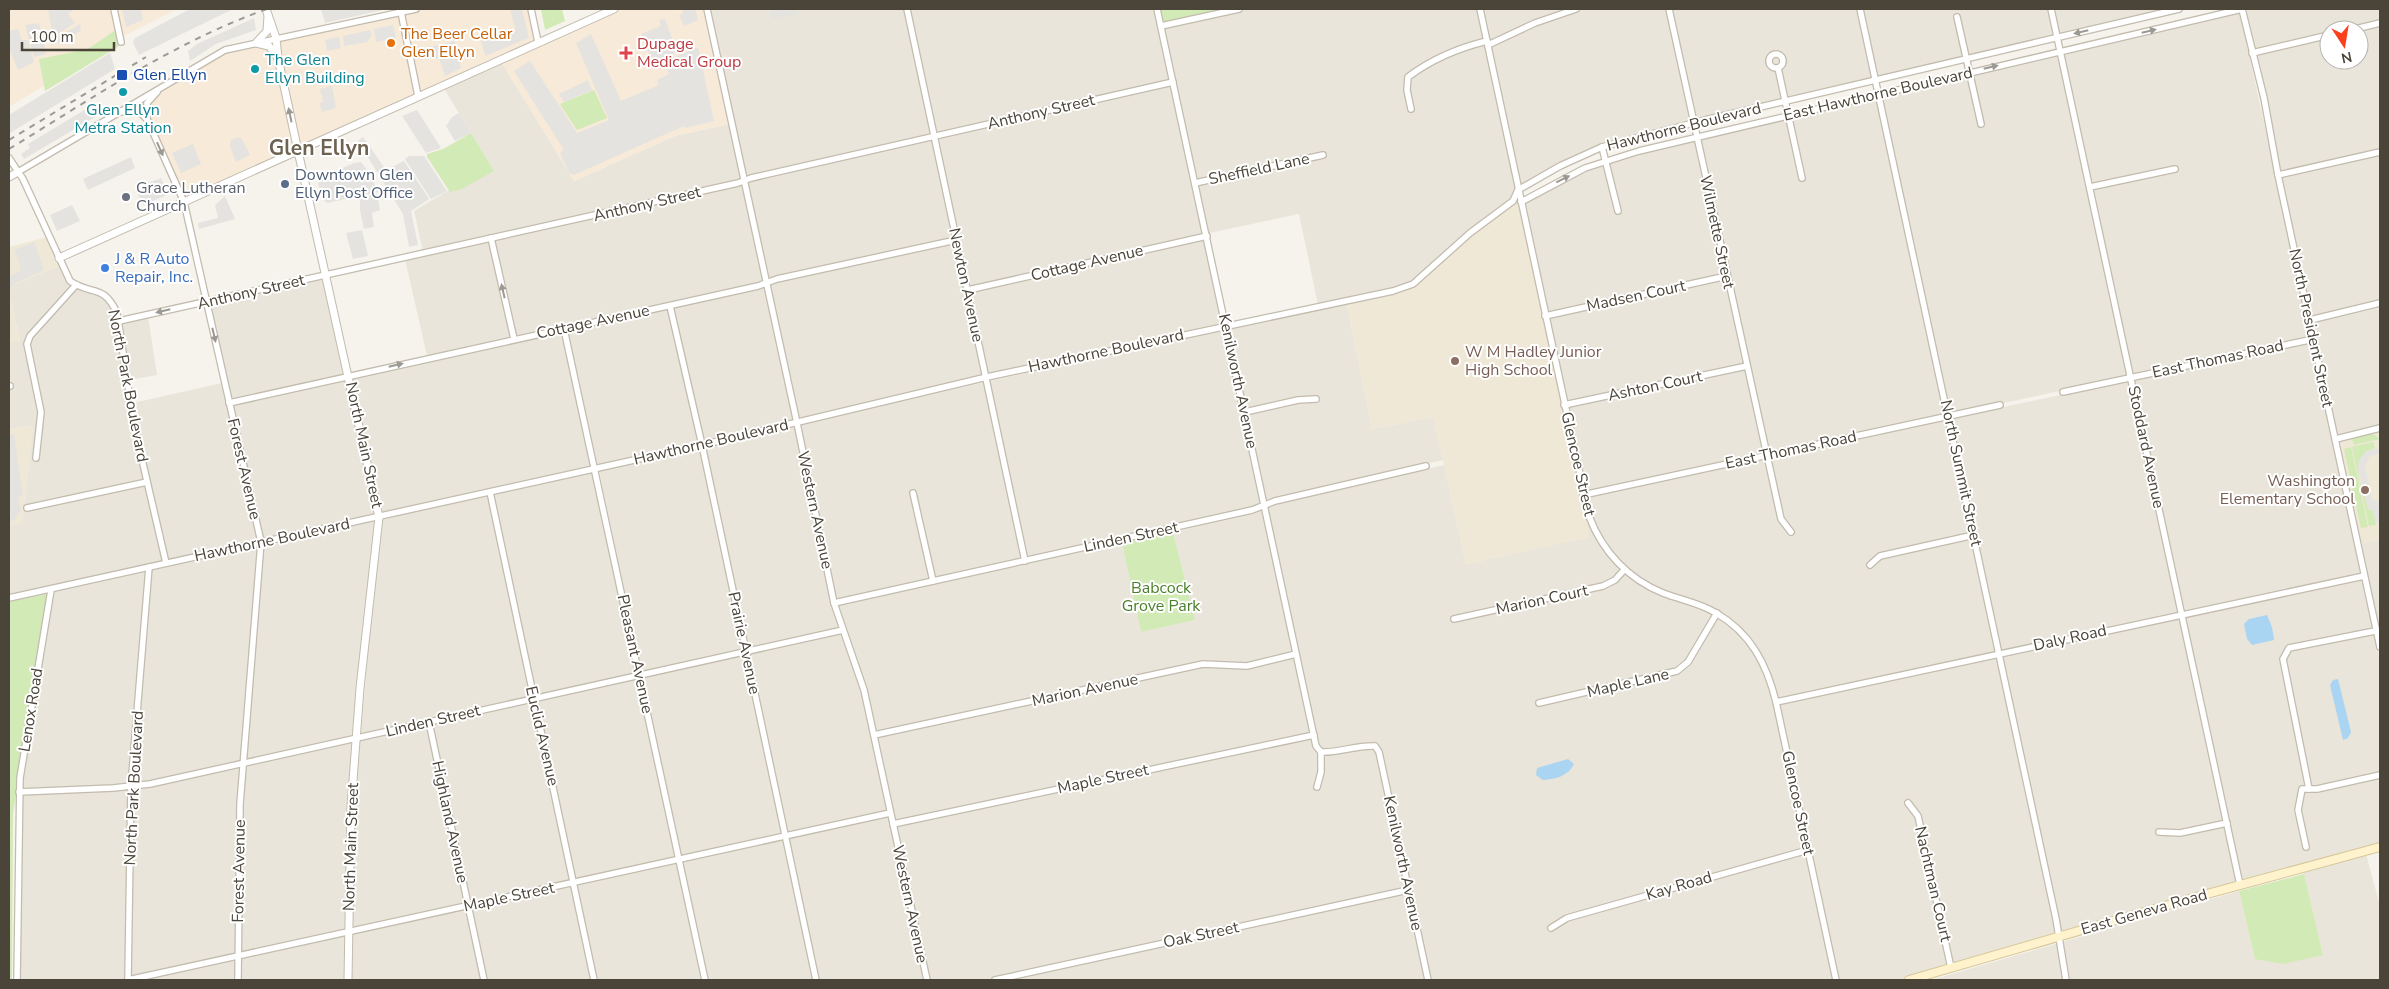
<svg xmlns="http://www.w3.org/2000/svg" width="2389" height="989" viewBox="0 0 2389 989" font-family="'Nunito Sans',sans-serif">
<style>
.residential{fill:#eae5da;fill-rule:evenodd}
.commercial{fill:#f7ead8}
.education{fill:#efe8d6}
.green{fill:#d2eab5}
.parking{fill:#e5e3e0}
.water{fill:#a9d4f2}
.lines{fill:none;stroke-linecap:round;stroke-linejoin:round}
.minor-casing{stroke:#c2bbae;stroke-width:8}
.tertiary-casing{stroke:#c2bbae;stroke-width:9}
.secondary-casing{stroke:#d6c79b;stroke-width:10}
.minor{stroke:#fff;stroke-width:5.5}
.tertiary{stroke:#fff;stroke-width:7}
.secondary{stroke:#fff3cd;stroke-width:8}
.rail{stroke:#9a9a9a;stroke-width:2;stroke-dasharray:6 6;stroke-linecap:butt}
.oneway{fill:#9c9892}
.food-dot{fill:#e8710a;stroke:#fff;stroke-width:2}
.health-dot{fill:#e0444e;stroke:#fff;stroke-width:2}
.culture-dot{fill:#0f9aa8;stroke:#fff;stroke-width:2}
.transit-dot{fill:#1a4fb4;stroke:#fff;stroke-width:2}
.service-dot{fill:#5c6f8a;stroke:#fff;stroke-width:2}
.worship-dot{fill:#6b7280;stroke:#fff;stroke-width:2}
.shop-dot{fill:#3f7fe0;stroke:#fff;stroke-width:2}
.education-dot{fill:#8d6e63;stroke:#fff;stroke-width:2}
.labels{text-anchor:middle;dominant-baseline:central;stroke-width:4;stroke-linejoin:round;paint-order:stroke}
.food-label{font-size:16px;fill:#c56008;stroke:#fff;text-anchor:start}
.health-label{font-size:16px;fill:#be3a42;stroke:#fff;text-anchor:start}
.culture-label{font-size:16px;fill:#0d838f;stroke:#fff;text-anchor:start}
.transit-label{font-size:16px;fill:#164399;stroke:#fff;text-anchor:start}
.street-label{font-size:16px;fill:#4b4439;stroke:#fff}
.service-label{font-size:16px;fill:#4e5e75;stroke:#fff;text-anchor:start}
.worship-label{font-size:16px;fill:#5b616d;stroke:#fff;text-anchor:start}
.shop-label{font-size:16px;fill:#366cbe;stroke:#fff;text-anchor:start}
.education-label{font-size:16px;fill:#785e54;stroke:#fff;text-anchor:start}
.park-label{font-size:16px;fill:#4a7f2a;stroke:#fff}
.district-label{font-size:21px;font-weight:bold;fill:#6e6250;stroke:#fff}
</style>
<rect width="100%" height="100%" fill="#f6f3ec"/>
<g class="residential">
<polygon points="708,9 905,9 932,134 745,178"/>
<polygon points="909,9 1154,9 1170,80 936,134"/>
<polygon points="1249,9 1478,9 1515,189 1510,200 1462,235 1414,281 1398,288 1318,305 1299,214 1209,233 1164,28"/>
<polygon points="1483,9 2166,9 1690,121 1602,144 1520,186"/>
<path d="M2246,9h134v293l-69,16zM2329,30h30v30h-30z"/>
<polygon points="2240,13 2311,337 1585,493 1524,204 1556,184 1596,167 1646,151"/>
<polygon points="501,61 574,181 675,136 730,124 742,179 423,252 414,211 449,190 494,171 443,87"/>
<polygon points="1171,86 1224,324 598,467 566,325 516,336 495,240"/>
<polygon points="489,241 511,337 427,356 405,259"/>
<polygon points="60,265 67,279 101,294 111,306 117,322 131,426 163,561 9,595 9,526 22,522 33,426 9,429 9,343 20,340 9,294 14,285"/>
<polygon points="323,278 377,515 263,540 210,304"/>
<polygon points="1347,305 1372,429 1433,417 1443,460 1266,500 1229,327"/>
<polygon points="2380,308 2380,426 2338,436 2313,323"/>
<polygon points="148,316 157,375 129,380 121,323"/>
<polygon points="1224,328 1262,502 1251,508 831,602 840,628 642,673 599,470"/>
<polygon points="562,331 593,467 382,514 351,378"/>
<polygon points="2312,342 2380,662 2380,843 2243,880 2061,935 1951,418"/>
<polygon points="222,383 258,541 167,561 133,403"/>
<polygon points="1946,419 2056,935 1899,980 928,980 869,700 837,605 1122,543 1141,632 1195,620 1173,532 1253,514 1276,503 1444,465 1466,564 1589,537 1581,498"/>
<polygon points="595,471 703,980 351,980 354,813 375,573 382,520 439,505"/>
<polygon points="376,520 347,810 345,980 19,980 17,780 47,594"/>
<polygon points="2380,539 2380,632 2359,544"/>
<polygon points="841,633 861,690 924,980 708,980 643,677"/>
<polygon points="2366,854 2380,906 2380,980 1931,980 2239,891 2255,959 2323,954 2303,872"/>
</g>
<g class="commercial">
<polygon points="9,9 112,9 117,29 88,49 40,59 45,85 9,107"/>
<polygon points="116,9 177,9 122,37"/>
<polygon points="426,9 529,9 535,41 420,94 403,14"/>
<polygon points="619,9 705,9 730,124 675,136 574,181 501,62"/>
<polygon points="400,14 416,95 299,148 275,42"/>
<polygon points="272,41 296,149 185,200 139,101 226,52"/>
</g>
<g class="education">
<polygon points="1518,201 1590,537 1466,564 1433,417 1372,429 1347,305 1400,293 1415,286 1487,222"/>
<polygon points="47,237 60,265 14,285 9,294 9,247"/>
<polygon points="9,295 20,341 9,343"/>
<polygon points="33,426 22,522 9,526 9,429"/>
<polygon points="2380,432 2380,539 2360,544 2340,442"/>
</g>
<g class="green">
<polygon points="541,9 562,9 565,21 545,30"/>
<polygon points="1159,9 1232,9 1162,24"/>
<polygon points="117,29 119,46 45,91 39,59 88,49"/>
<polygon points="594,90 607,118 577,130 560,104"/>
<polygon points="471,133 494,171 462,189 450,192 427,157 427,154 443,149"/>
<polygon points="2373,434 2380,439 2354,445 2352,439"/>
<path d="M2373,442l2,6c-29,9 -12,39 -7,61l5,2 3,14 -7,1 -17,-79z"/>
<polygon points="2351,447 2368,527 2361,528 2344,449"/>
<polygon points="1173,532 1195,620 1141,632 1122,543"/>
<polygon points="47,594 13,814 12,980 9,980 9,602"/>
<polygon points="2304,874 2323,955 2283,964 2255,959 2239,891"/>
</g>
<g class="parking">
<polygon points="48,9 75,9 68,14 75,23 53,37"/>
<polygon points="122,9 141,9 143,20 126,27"/>
<polygon points="190,9 233,9 139,55 133,43 135,38"/>
<polygon points="321,9 387,9 325,23"/>
<polygon points="510,9 522,9 529,38 485,56 480,36 516,31"/>
<polygon points="682,9 695,9 698,20 684,26 679,15 683,13"/>
<polygon points="770,9 796,9 798,14 772,19"/>
<polygon points="254,18 256,30 216,44 190,61 188,51 197,44"/>
<polygon points="665,19 677,52 653,63 641,34 661,26 659,20"/>
<polygon points="39,23 46,54 34,57 25,25"/>
<polygon points="80,24 81,31 58,43 57,37"/>
<polygon points="393,25 396,38 376,42 374,29"/>
<polygon points="18,29 22,40 28,40 34,62 18,70 9,48 9,31"/>
<polygon points="370,30 372,35 367,42 344,46 343,36"/>
<polygon points="591,34 621,101 659,85 657,80 669,74 664,62 698,47 714,121 685,128 684,126 574,175 569,173 560,153 564,150 514,71 530,61 577,133 609,120 576,43"/>
<polygon points="339,37 341,48 327,51 325,40"/>
<polygon points="455,41 461,68 445,76 439,58 420,60 418,50"/>
<polygon points="110,53 115,69 10,133 9,115"/>
<polygon points="588,80 592,90 564,102 559,94"/>
<polygon points="332,86 336,108 322,112 319,103 323,102 320,89"/>
<polygon points="96,103 102,113 24,159 21,154 30,148 28,144"/>
<polygon points="417,110 441,148 426,153 402,116"/>
<polygon points="459,113 471,133 455,141 446,126 452,117"/>
<polygon points="238,137 242,139 250,155 236,162 230,146 231,140"/>
<polygon points="363,137 386,170 404,161 429,199 411,211 418,245 409,247 403,214 358,141"/>
<polygon points="193,144 201,164 181,173 172,153"/>
<polygon points="409,156 424,156 447,191 431,199 405,159"/>
<polygon points="131,157 135,168 88,190 83,179"/>
<polygon points="361,162 370,174 378,192 327,203 323,199 318,184 320,180 332,176 331,173 354,163"/>
<polygon points="161,178 169,194 143,205 135,188"/>
<polygon points="377,194 380,210 372,213 374,227 364,229 360,211 360,197"/>
<polygon points="225,196 235,219 199,229 198,223 218,218 215,205"/>
<polygon points="72,205 80,221 57,231 50,215"/>
<polygon points="362,230 368,256 353,259 346,233"/>
<polygon points="34,242 44,270 14,284 9,292 9,277 21,270 15,250"/>
<polygon points="9,432 9,435 14,434 23,496 18,497 21,510 14,520 9,521"/>
<polygon points="2380,448 2380,453 2369,457 2365,466 2373,501 2380,500 2380,522 2376,523 2373,511 2368,509 2358,467 2359,460 2366,451"/>
</g>
<g class="water">
<polygon points="2267,615 2272,627 2274,640 2252,645 2247,639 2244,624 2249,619"/>
<polygon points="2338,679 2351,732 2348,738 2343,740 2330,685 2333,680"/>
<path d="M1568,759l6,5c-6,12 -18,15 -31,16l-7,-5 1,-7z"/>
</g>
<g class="lines">
<g class="minor-casing">
<g id="minor">
<polyline points="114,9 121,42"/>
<polyline points="531,9 538,42"/>
<polyline points="707,9 797,423 834,603 864,690 927,980"/>
<polyline points="907,9 1025,561"/>
<polyline points="1157,9 1316,746 1321,752"/>
<path d="M1480,9l109,507c13,35 39,63 74,77 18,7 37,10 53,20 35,20 51,52 60,89l60,278"/>
<polyline points="1669,9 1781,519 1791,532"/>
<polyline points="1860,9 2056,919 2066,980"/>
<polyline points="2051,9 2240,885"/>
<polyline points="2242,9 2264,98 2278,175 2380,647"/>
<polyline points="401,12 418,96"/>
<polyline points="1957,17 1981,124"/>
<polyline points="1161,26 1239,9"/>
<polyline points="2351,30 2380,23"/>
<polyline points="2252,53 2329,35"/>
<circle cx="1776" cy="61" r="7"/>
<polyline points="1778,68 1802,178"/>
<path d="M1411,109l-4,-19 1,-13c24,-18 50,-29 79,-36l1,4 47,-22 41,-14"/>
<polyline points="121,112 136,109 147,119 184,202 261,542 240,804 238,980"/>
<polyline points="147,119 147,103 157,92"/>
<polyline points="1602,147 1618,211"/>
<path d="M9,158l14,21 47,102c22,15 33,2 47,32l17,112 32,138"/>
<polyline points="18,172 225,50 416,9"/>
<polyline points="2278,175 2380,152"/>
<polyline points="1195,183 1323,155"/>
<polyline points="2090,187 2175,169"/>
<polyline points="1521,202 1585,168 1639,151 2242,9"/>
<polyline points="491,238 514,339"/>
<polyline points="968,290 1207,236"/>
<polyline points="670,306 702,445 816,980"/>
<polyline points="1545,316 1727,276"/>
<polyline points="2310,320 2380,303"/>
<polyline points="119,321 738,183 751,178 1173,82"/>
<polyline points="564,329 705,980"/>
<polyline points="9,386 10,386"/>
<polyline points="2063,392 2314,339"/>
<polyline points="229,403 758,286 777,279 956,240"/>
<polyline points="1564,405 1747,366"/>
<polyline points="1245,412 1298,400 1316,399"/>
<polyline points="2336,439 2380,428"/>
<polyline points="36,458 41,412 27,344 30,336 76,285"/>
<polyline points="490,492 594,980"/>
<polyline points="913,493 933,581"/>
<polyline points="1583,495 2000,405"/>
<polyline points="27,508 147,482"/>
<polyline points="1870,565 1880,556 1974,535"/>
<polyline points="9,598 702,445 987,377 1393,291 1413,284 1470,233 1513,201 1518,190 1560,166 1602,147 1705,120 2179,9"/>
<polyline points="834,603 1252,510 1275,501 1426,466"/>
<polyline points="1454,619 1603,586 1615,580 1624,570"/>
<polyline points="1776,702 2364,576"/>
<polyline points="1539,703 1677,671 1688,662 1717,613"/>
<polyline points="429,722 484,980"/>
<polyline points="874,735 1203,664 1247,666 1296,654"/>
<path d="M1321,752c18,1 35,-7 54,-6l4,6 49,228"/>
<polyline points="1317,787 1321,772 1321,752"/>
<polyline points="2309,789 2283,659 2289,648 2380,630"/>
<polyline points="19,792 113,788 150,784 843,630"/>
<polyline points="1908,803 1918,816 1951,968"/>
<polyline points="893,824 1314,735"/>
<polyline points="2159,832 2180,833 2227,823"/>
<polyline points="2306,847 2298,810 2302,789 2317,789 2380,775"/>
<polyline points="1551,928 1567,918 1808,850"/>
<polyline points="17,980 20,778 51,590"/>
<polyline points="128,980 890,813"/>
<polyline points="128,980 131,786 149,567"/>
<polyline points="995,980 1408,890"/>
</g>
</g>
<g class="tertiary-casing">
<g id="tertiary">
<polyline points="266,9 276,38 278,58 298,151 379,517 360,688 351,807 348,980"/>
<polyline points="268,16 267,31 256,43 269,46 278,58"/>
<polyline points="9,177 18,172"/>
<polyline points="59,258 614,9"/>
</g>
</g>
<g class="secondary-casing">
<polyline id="secondary" points="1909,980 2196,897 2380,847"/>
</g>
<use href="#minor" class="minor"/>
<use href="#tertiary" class="tertiary"/>
<use href="#secondary" class="secondary"/>
<g class="rail">
<polyline points="9,140 146,57"/>
<path d="M9,149c84,-51 165,-107 258,-140"/>
</g>
</g>
<defs><path id="oneway-solid" d="M-6-.8H1V-3.2L6.5 0L1 3.2V.8H-6Z" transform="scale(1.25)"/></defs>
<g class="oneway">
<use href="#oneway-solid" transform="translate(2149 31) rotate(-13)"/>
<use href="#oneway-solid" transform="translate(2081 32) rotate(167)"/>
<use href="#oneway-solid" transform="translate(1991 67) rotate(-13)"/>
<use href="#oneway-solid" transform="translate(290 115) rotate(-102)"/>
<use href="#oneway-solid" transform="translate(160 149) rotate(66)"/>
<use href="#oneway-solid" transform="translate(1563 179) rotate(-26)"/>
<use href="#oneway-solid" transform="translate(503 291) rotate(-103)"/>
<use href="#oneway-solid" transform="translate(163 311) rotate(167)"/>
<use href="#oneway-solid" transform="translate(214 335) rotate(77)"/>
<use href="#oneway-solid" transform="translate(396 365) rotate(-13)"/>
</g>
<circle class="food-dot" cx="391" cy="43" r="5"/>
<path class="health-dot" d="M623.5 45.5h5v5h5v5h-5v5h-5v-5h-5v-5h5z"/>
<g class="culture-dot">
<circle cx="255" cy="69" r="5"/>
<circle cx="123" cy="92" r="5"/>
</g>
<rect class="transit-dot" x="116" y="69" width="12" height="12" rx="2.5"/>
<circle class="service-dot" cx="285" cy="184" r="5"/>
<circle class="worship-dot" cx="126" cy="197" r="5"/>
<circle class="shop-dot" cx="105" cy="268" r="5"/>
<g class="education-dot">
<circle cx="1455" cy="361" r="5"/>
<circle cx="2365" cy="490" r="5"/>
</g>
<g class="labels">
<g class="food-label">
<text x="401" y="34">The Beer Cellar<tspan x="401" dy="18">Glen Ellyn</tspan></text>
</g>
<g class="health-label">
<text x="637" y="44">Dupage<tspan x="637" dy="18">Medical Group</tspan></text>
</g>
<g class="culture-label">
<text x="265" y="60">The Glen<tspan x="265" dy="18">Ellyn Building</tspan></text>
<text x="123" y="110" text-anchor="middle">Glen Ellyn<tspan x="123" dy="18">Metra Station</tspan></text>
</g>
<g class="transit-label">
<text x="133" y="75">Glen Ellyn</text>
</g>
<g class="street-label">
<text transform="translate(1878 94) rotate(-13)">East Hawthorne Boulevard</text>
<text transform="translate(1041 112) rotate(-13)">Anthony Street</text>
<text transform="translate(1684 127) rotate(-14)">Hawthorne Boulevard</text>
<text transform="translate(1259 169) rotate(-12)">Sheffield Lane</text>
<text transform="translate(647 204) rotate(-13)">Anthony Street</text>
<text transform="translate(1717 232) rotate(78)">Wilmette Street</text>
<text transform="translate(1087 263) rotate(-13)">Cottage Avenue</text>
<text transform="translate(966 285) rotate(78)">Newton Avenue</text>
<text transform="translate(251 292) rotate(-13)">Anthony Street</text>
<text transform="translate(1636 296) rotate(-12)">Madsen Court</text>
<text transform="translate(593 322) rotate(-12)">Cottage Avenue</text>
<text transform="translate(2311 328) rotate(78)">North President Street</text>
<text transform="translate(1106 351) rotate(-12)">Hawthorne Boulevard</text>
<text transform="translate(2218 359) rotate(-12)">East Thomas Road</text>
<text transform="translate(1238 381) rotate(78)">Kenilworth Avenue</text>
<text transform="translate(128 386) rotate(79)">North Park Boulevard</text>
<text transform="translate(1655 386) rotate(-12)">Ashton Court</text>
<text transform="translate(711 442) rotate(-13)">Hawthorne Boulevard</text>
<text transform="translate(364 445) rotate(78)">North Main Street</text>
<text transform="translate(2146 447) rotate(78)">Stoddard Avenue</text>
<text transform="translate(1791 450) rotate(-12)">East Thomas Road</text>
<text transform="translate(1578 464) rotate(77)">Glencoe Street</text>
<text transform="translate(244 469) rotate(77)">Forest Avenue</text>
<text transform="translate(1961 473) rotate(78)">North Summit Street</text>
<text transform="translate(815 510) rotate(78)">Western Avenue</text>
<text transform="translate(1131 537) rotate(-12)">Linden Street</text>
<text transform="translate(272 540) rotate(-12)">Hawthorne Boulevard</text>
<text transform="translate(1542 600) rotate(-12)">Marion Court</text>
<text transform="translate(2070 638) rotate(-12)">Daly Road</text>
<text transform="translate(744 643) rotate(78)">Prairie Avenue</text>
<text transform="translate(635 654) rotate(78)">Pleasant Avenue</text>
<text transform="translate(1628 683) rotate(-13)">Maple Lane</text>
<text transform="translate(1085 690) rotate(-12)">Marion Avenue</text>
<text transform="translate(31 710) rotate(-81)">Lenox Road</text>
<text transform="translate(433 721) rotate(-13)">Linden Street</text>
<text transform="translate(542 736) rotate(77)">Euclid Avenue</text>
<text transform="translate(1103 779) rotate(-12)">Maple Street</text>
<text transform="translate(134 788) rotate(-87)">North Park Boulevard</text>
<text transform="translate(1798 803) rotate(78)">Glencoe Street</text>
<text transform="translate(450 822) rotate(78)">Highland Avenue</text>
<text transform="translate(351 847) rotate(-88)">North Main Street</text>
<text transform="translate(1403 863) rotate(78)">Kenilworth Avenue</text>
<text transform="translate(239 871) rotate(-89)">Forest Avenue</text>
<text transform="translate(1933 884) rotate(77)">Nachtman Court</text>
<text transform="translate(1679 886) rotate(-16)">Kay Road</text>
<text transform="translate(509 897) rotate(-12)">Maple Street</text>
<text transform="translate(910 904) rotate(78)">Western Avenue</text>
<text transform="translate(2144 912) rotate(-16)">East Geneva Road</text>
<text transform="translate(1201 935) rotate(-12)">Oak Street</text>
</g>
<g class="service-label">
<text x="295" y="175">Downtown Glen<tspan x="295" dy="18">Ellyn Post Office</tspan></text>
</g>
<g class="worship-label">
<text x="136" y="188">Grace Lutheran<tspan x="136" dy="18">Church</tspan></text>
</g>
<g class="shop-label">
<text x="115" y="259">J &amp; R Auto<tspan x="115" dy="18">Repair, Inc.</tspan></text>
</g>
<g class="education-label">
<text x="1465" y="352">W M Hadley Junior<tspan x="1465" dy="18">High School</tspan></text>
<text x="2355" y="481" text-anchor="end">Washington<tspan x="2355" dy="18">Elementary School</tspan></text>
</g>
<g class="park-label">
<text x="1161" y="588">Babcock<tspan x="1161" dy="18">Grove Park</tspan></text>
</g>
<g class="district-label">
<text x="319" y="148">Glen Ellyn</text>
</g>
</g>
<rect width="2389" height="989" fill="none" stroke="#4b4439" stroke-width="20"/>
<g transform="translate(2344 45) rotate(168)"><circle r="24" fill="#ffffff" stroke="#b7b4b0"/>
<path d="M0-4L9 19L0 12L-9 19Z" fill="#fc3f1d"/>
<text y="-8" font-size="14" font-weight="bold" text-anchor="middle" fill="#4b4439">N</text>
</g>
<path d="M22 42v8h92v-8" fill="none" stroke="#4b4439" stroke-width="2.5"/>
<text x="30" y="42" font-size="15" fill="#4b4439" stroke="#ffffff" stroke-width="4" paint-order="stroke">100 m</text>
</svg>
